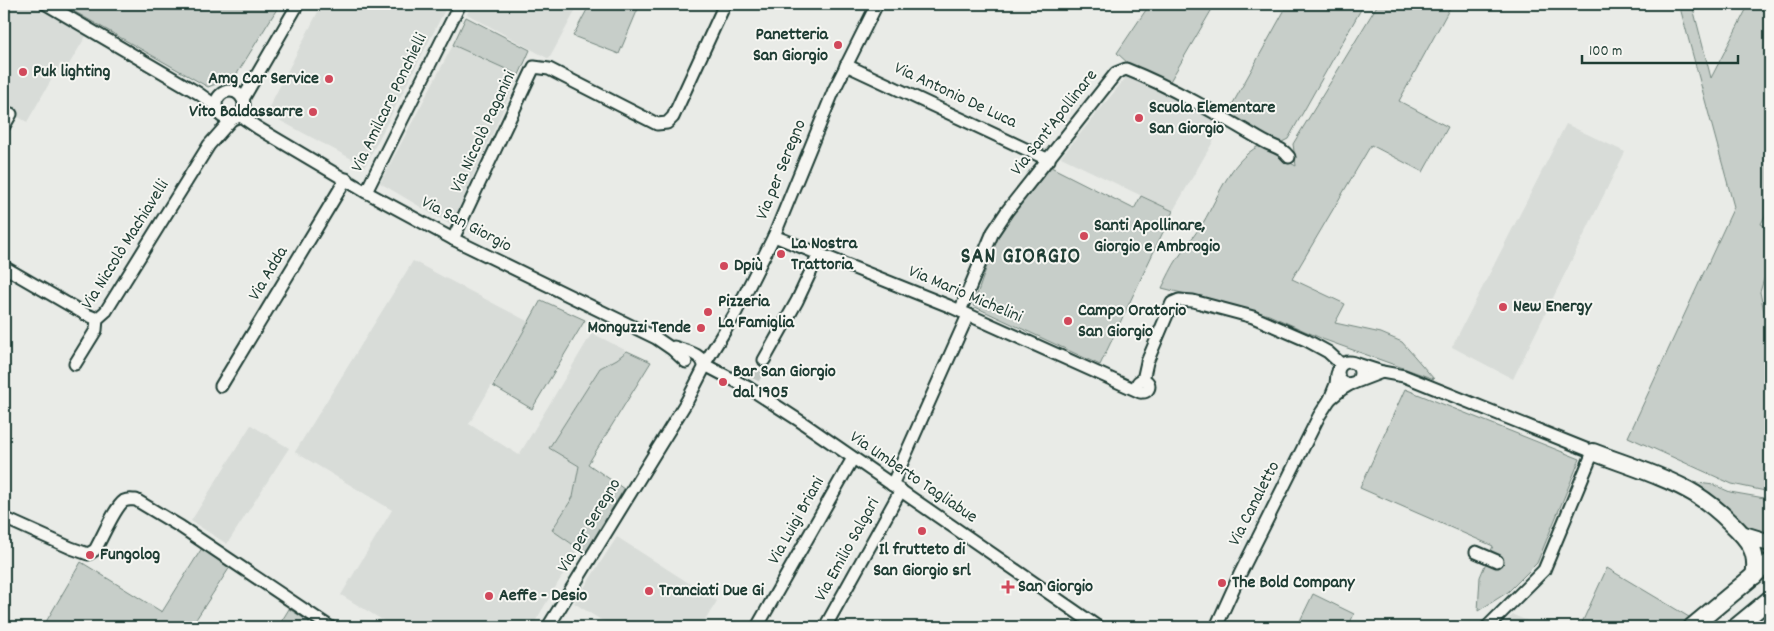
<svg xmlns="http://www.w3.org/2000/svg" width="1774" height="631" viewBox="0 0 1774 631" font-family="Dekko,sans-serif">
<style>
.built{fill:#d8dcd8}
.green{fill:#c7cec9;stroke:#73867e}
.lines{fill:none;stroke-linecap:round;stroke-linejoin:round}
.minor-tunnel{stroke:#c1c8c3;stroke-width:11;stroke-dasharray:11 5.5;stroke-linecap:butt}
.minor-casing{stroke:#1f3d34;stroke-width:15}
.highway-casing{stroke:#1f3d34;stroke-width:20}
.minor{stroke:#f6f6f2;stroke-width:11}
.highway{stroke:#f6f6f2;stroke-width:16}
.poi-dot{fill:#d1495b;stroke:#f6f6f2;stroke-width:2}
.labels{text-anchor:middle;dominant-baseline:central;stroke-width:4;stroke-linejoin:round;paint-order:stroke}
.poi-label{font-size:18px;font-weight:bold;fill:#1f3d34;stroke:#f6f6f2;text-anchor:start}
.street-label{font-size:18px;fill:#1f3d34;stroke:#f6f6f2}
.district-label{font-size:22px;font-weight:bold;letter-spacing:1px;fill:#1f3d34;stroke:#f6f6f2}
</style>
<rect width="100%" height="100%" fill="#e9ebe7"/>
<filter id="ink" filterUnits="userSpaceOnUse"><feTurbulence type="fractalNoise" baseFrequency=".02" numOctaves="2"/><feDisplacementMap in="SourceGraphic" scale="10" xChannelSelector="R" yChannelSelector="G"/><feConvolveMatrix kernelMatrix="1 2 1 2 8 2 1 2 1" color-interpolation-filters="sRGB"/></filter>
<g filter="url(#ink)">
<g class="built">
<polygon points="4,4 30,4 86,36 68,66 61,63 27,122 4,109"/>
<polygon points="322,4 448,4 365,166 266,113"/>
<polygon points="473,4 579,4 549,59 467,14"/>
<polygon points="453,45 519,75 451,225 380,183"/>
<polygon points="1128,75 1225,121 1173,211 1061,157"/>
<polygon points="1566,124 1625,152 1513,379 1452,347"/>
<polygon points="413,261 529,322 469,424 519,455 592,333 627,351 617,359 600,368 549,448 579,466 573,497 552,529 578,549 532,627 394,627 341,595 392,510 295,452"/>
<polygon points="251,425 289,448 227,544 191,521"/>
<polygon points="617,537 717,601 701,627 612,627 574,603"/>
<polygon points="1513,615 1528,621 1525,627 1499,627"/>
</g>
<g class="green">
<polygon points="61,4 280,4 235,77 208,87"/>
<polygon points="590,4 640,4 619,54 573,36"/>
<polygon points="1150,4 1215,4 1169,83 1130,65 1117,53"/>
<polygon points="1288,4 1364,4 1288,139 1278,144 1227,114"/>
<path d="M1378,4h74l-53,97 49,26 -25,45 -52,-27 -79,134 53,25 -10,19 46,10 21,9 32,37 -109,-39 -56,-25 -107,-27c5,-10 10,-21 16,-30 8,-12 17,-23 25,-35 17,-29 28,-66 62,-80l18,16 13,7 -3,-22z"/>
<polygon points="1679,4 1692,4 1711,78 1749,4 1770,4 1770,206 1761,224 1770,229 1770,260 1760,292 1770,341 1770,492 1732,484 1628,437 1734,207"/>
<polygon points="466,17 530,50 519,75 453,45"/>
<polygon points="1051,167 1134,209 1141,196 1173,211 1100,365 973,306 998,235 1013,214"/>
<polygon points="541,300 585,320 532,409 493,386"/>
<polygon points="627,351 651,362 588,464 624,489 585,553 552,530 573,497 579,466 549,448 600,368 617,359"/>
<polygon points="1405,389 1580,459 1537,563 1508,592 1478,611 1480,577 1493,546 1360,488"/>
<polygon points="1690,482 1714,485 1730,492 1770,499 1770,533 1747,527"/>
<polygon points="202,548 230,567 191,627 43,627 81,562 162,612"/>
<polygon points="1607,568 1689,617 1679,627 1580,627"/>
<polygon points="1313,594 1354,614 1348,627 1297,627"/>
<polygon points="289,609 318,627 278,627"/>
</g>
<g class="lines">
<polyline class="minor-tunnel" points="754,379 764,360"/>
<g class="minor-casing">
<g id="minor">
<polyline points="46,4 198,93 216,106"/>
<polyline points="846,65 1049,160"/>
<circle cx="230" cy="105" r="14"/>
<polyline points="243,99 298,4"/>
<polyline points="239,115 258,128 366,192 453,239 656,338 672,349 686,362"/>
<polyline points="4,126 11,114"/>
<polyline points="366,192 460,4"/>
<polyline points="774,236 949,306 1140,392"/>
<polyline points="453,239 534,67 549,69 657,124 667,123 673,117 725,4"/>
<polyline points="4,267 85,314 97,319"/>
<path d="M960,311l33,-79 14,-21 109,-138 10,-4c48,19 93,46 137,72 12,7 17,5 26,16"/>
<polyline points="764,360 797,301 819,254"/>
<circle cx="1349" cy="373" r="11"/>
<polyline points="705,363 735,314 774,236 834,90 877,4"/>
<polyline points="1354,363 1382,372 1356,382"/>
<polyline points="75,364 96,330 97,319 106,311 209,145 232,119"/>
<polyline points="705,365 749,388 800,421 1098,627"/>
<polyline points="1382,372 1404,376 1593,452 1544,570 1487,627"/>
<polyline points="1337,374 1336,384 1330,399 1342,389 1352,383"/>
<circle cx="1143" cy="386" r="6"/>
<polyline points="1143,380 1147,362 1172,303 1179,300 1193,301 1253,317 1306,340 1328,352 1341,364"/>
<polyline points="221,386 346,179"/>
<polyline points="892,485 968,315"/>
<path d="M4,518l67,30 17,6 7,-4c6,-10 20,-43 29,-49 4,-2 8,-1 12,-1l45,27 149,100"/>
<polyline points="1476,552 1497,561"/>
<path d="M548,627l139,-226 17,-33c1,-14 -19,-17 -30,-21"/>
<polyline points="757,627 853,458"/>
<polyline points="825,627 901,490"/>
<polyline points="1216,627 1240,574 1319,416 1330,399"/>
</g>
</g>
<g class="highway-casing">
<g id="highway">
<path d="M1593,452c31,12 74,25 102,42 13,8 25,18 36,29 17,16 28,29 23,53"/>
<polyline points="1744,535 1770,543"/>
<polyline points="1692,627 1770,562"/>
<polyline points="1736,627 1770,599"/>
</g>
</g>
<use href="#minor" class="minor"/>
<use href="#highway" class="highway"/>
</g>
</g>
<g class="poi-dot">
<circle cx="838" cy="45" r="5"/>
<circle cx="23" cy="72" r="5"/>
<circle cx="329" cy="79" r="5"/>
<circle cx="313" cy="112" r="5"/>
<circle cx="1139" cy="118" r="5"/>
<circle cx="1084" cy="236" r="5"/>
<circle cx="781" cy="254" r="5"/>
<circle cx="724" cy="266" r="5"/>
<circle cx="1503" cy="307" r="5"/>
<circle cx="708" cy="312" r="5"/>
<circle cx="1068" cy="321" r="5"/>
<circle cx="701" cy="328" r="5"/>
<circle cx="723" cy="382" r="5"/>
<circle cx="922" cy="531" r="5"/>
<circle cx="90" cy="555" r="5"/>
<circle cx="1222" cy="583" r="5"/>
<path d="M1005.5 579.5h5v5h5v5h-5v5h-5v-5h-5v-5h5z"/>
<circle cx="649" cy="591" r="5"/>
<circle cx="489" cy="596" r="5"/>
</g>
<g class="labels">
<g class="poi-label">
<text x="828" y="35" text-anchor="end">Panetteria<tspan x="828" dy="21">San Giorgio</tspan></text>
<text x="33" y="72">Puk lighting</text>
<text x="319" y="79" text-anchor="end">Amg Car Service</text>
<text x="1149" y="108">Scuola Elementare<tspan x="1149" dy="21">San Giorgio</tspan></text>
<text x="303" y="112" text-anchor="end">Vito Baldassarre</text>
<text x="1094" y="226">Santi Apollinare,<tspan x="1094" dy="21">Giorgio e Ambrogio</tspan></text>
<text x="791" y="244">La Nostra<tspan x="791" dy="21">Trattoria</tspan></text>
<text x="734" y="266">Dpiù</text>
<text x="718" y="302">Pizzeria<tspan x="718" dy="21">La Famiglia</tspan></text>
<text x="1513" y="307">New Energy</text>
<text x="1078" y="311">Campo Oratorio<tspan x="1078" dy="21">San Giorgio</tspan></text>
<text x="691" y="328" text-anchor="end">Monguzzi Tende</text>
<text x="733" y="372">Bar San Giorgio<tspan x="733" dy="21">dal 1905</tspan></text>
<text x="922" y="550" text-anchor="middle">Il frutteto di<tspan x="922" dy="21">San Giorgio srl</tspan></text>
<text x="100" y="555">Fungolog</text>
<text x="1232" y="583">The Bold Company</text>
<text x="1018" y="587">San Giorgio</text>
<text x="659" y="591">Tranciati Due Gi</text>
<text x="499" y="596">Aeffe - Desio</text>
</g>
<g class="street-label">
<text transform="translate(955 96) rotate(25)">Via Antonio De Luca</text>
<text transform="translate(390 103) rotate(-64)">Via Amilcare Ponchielli</text>
<text transform="translate(1055 123) rotate(-52)">Via Sant'Apollinare</text>
<text transform="translate(484 132) rotate(-65)">Via Niccolò Paganini</text>
<text transform="translate(782 170) rotate(-68)">Via per Seregno</text>
<text transform="translate(466 225) rotate(28)">Via San Giorgio</text>
<text transform="translate(126 245) rotate(-58)">Via Niccolò Machiavelli</text>
<text transform="translate(269 274) rotate(-59)">Via Adda</text>
<text transform="translate(965 295) rotate(23)">Via Mario Michelini</text>
<text transform="translate(913 478) rotate(34)">Via Umberto Tagliabue</text>
<text transform="translate(1255 504) rotate(-63)">Via Canaletto</text>
<text transform="translate(797 521) rotate(-61)">Via Luigi Briani</text>
<text transform="translate(590 526) rotate(-59)">Via per Seregno</text>
<text transform="translate(848 550) rotate(-61)">Via Emilio Salgari</text>
</g>
<g class="district-label">
<text x="1021" y="257">SAN GIORGIO</text>
</g>
</g>
<rect width="1774" height="631" fill="none" stroke="#f6f6f2" stroke-width="20"/>
<rect x="10" y="10" width="1754" height="611" fill="none" stroke="#1f3d34" stroke-width="2" filter="url(#ink)"/>
<path d="M1582 55v8h156v-8" fill="none" stroke="#1f3d34" stroke-width="2.5"/>
<text x="1589" y="55" font-size="15" fill="#1f3d34" stroke="#f6f6f2" stroke-width="4" paint-order="stroke">100 m</text>
</svg>
